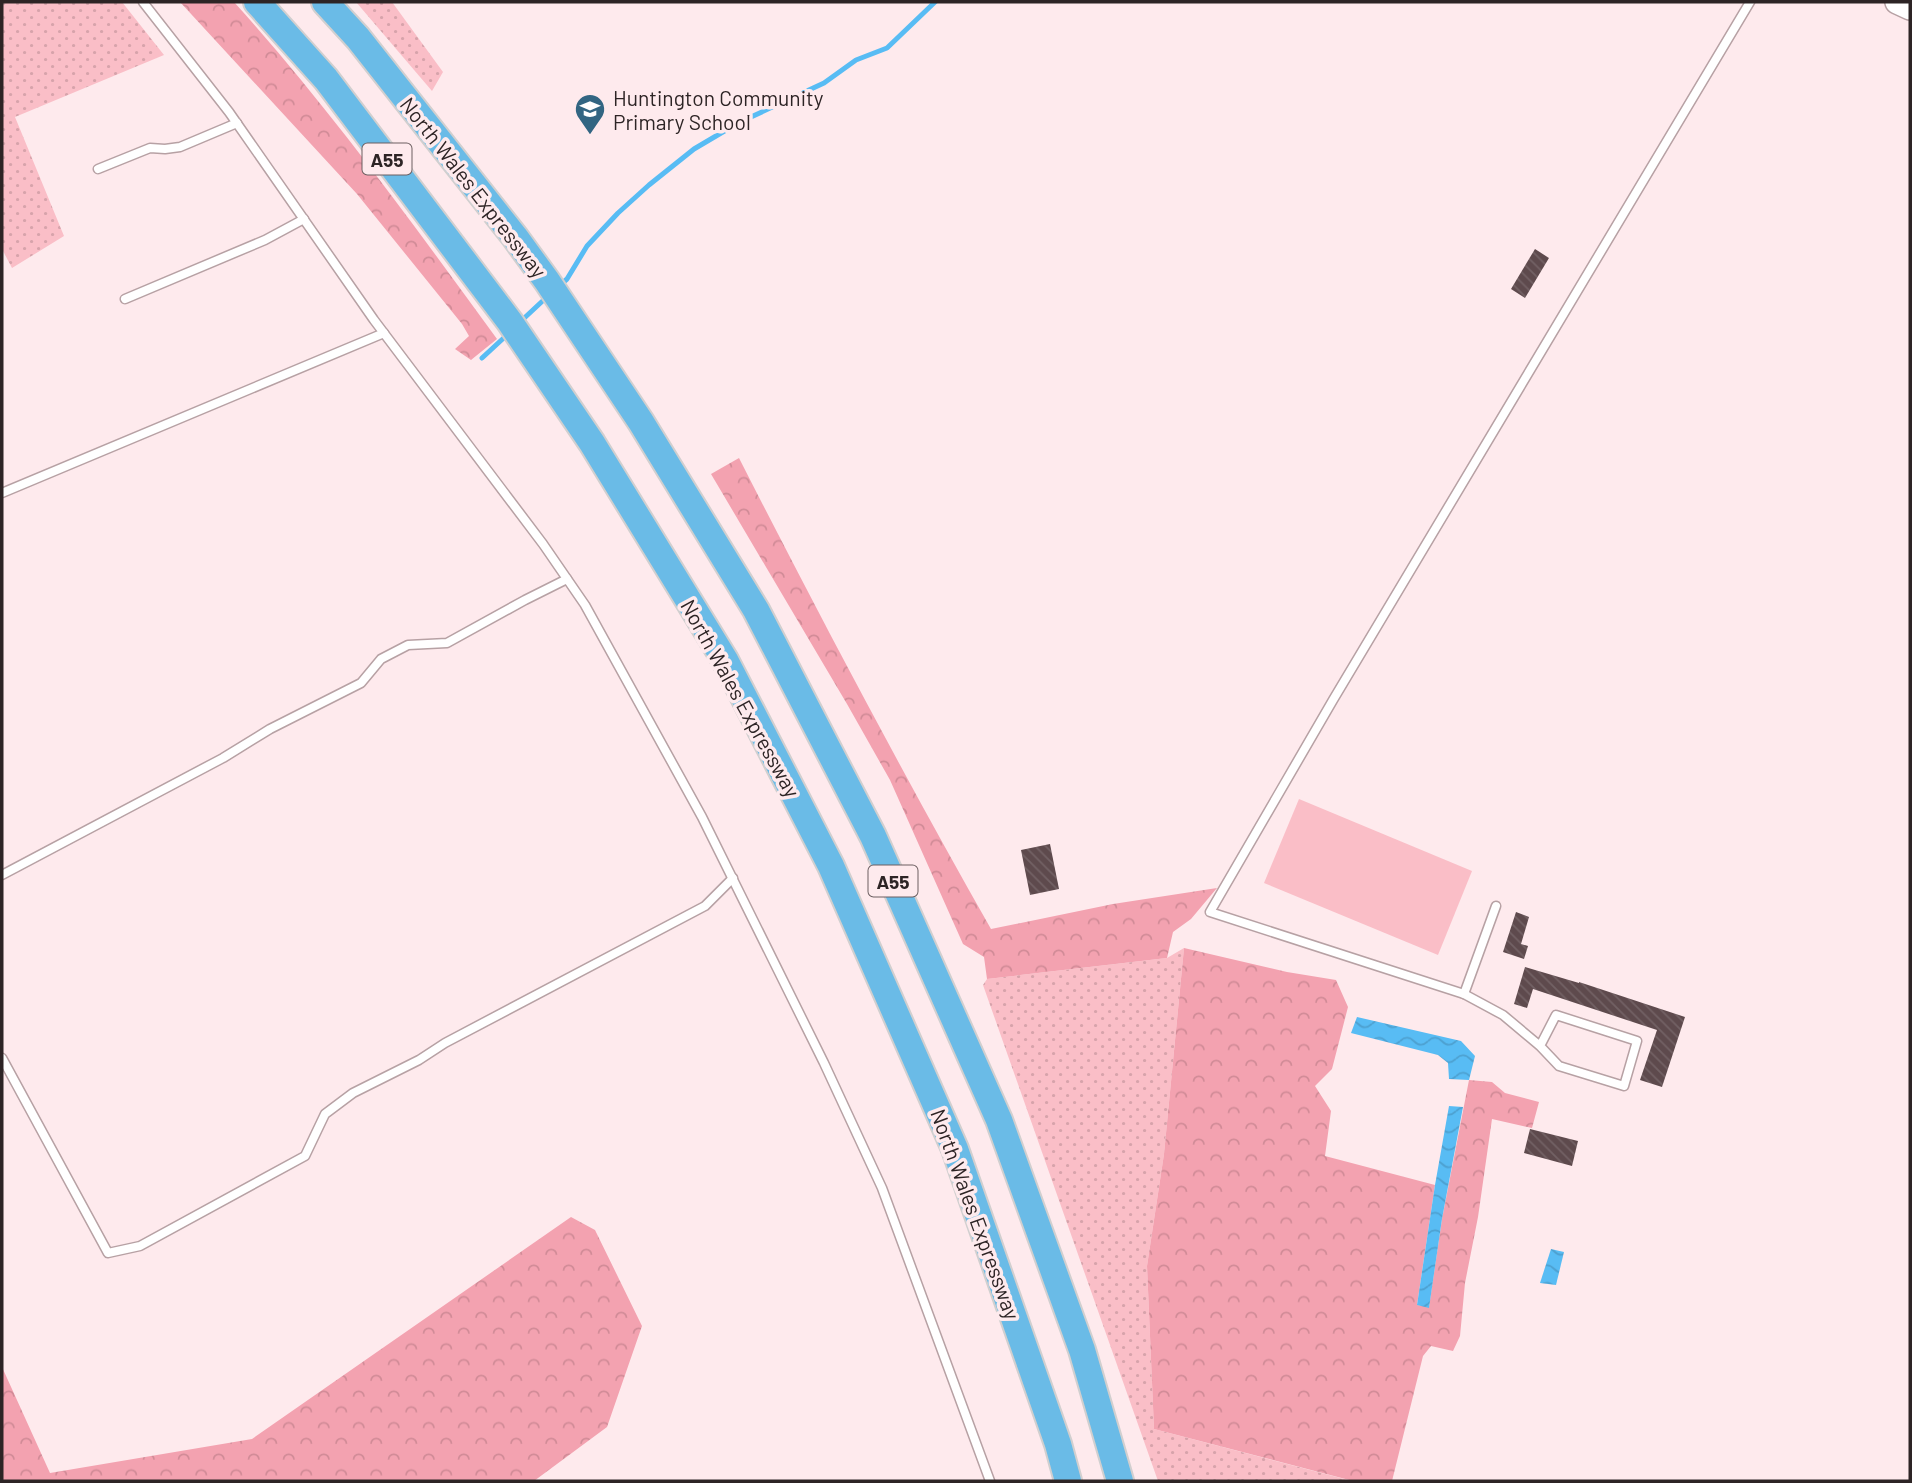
<svg xmlns="http://www.w3.org/2000/svg" width="1912" height="1483" viewBox="0 0 1912 1483" font-family="Barlow,sans-serif">
<style>
.grass{fill:url(#grass-dots)}
.forest{fill:url(#forest-crowns)}
.green{fill:#fabec7}
.water{fill:url(#water-waves)}
.lines{fill:none;stroke-linecap:round;stroke-linejoin:round}
.stream{stroke:#58bcf4;stroke-width:5}
.building{fill:url(#building-back-hatch)}
.service-casing{stroke:#b7a1a4;stroke-width:11}
.secondary-casing{stroke:#b7a1a4;stroke-width:26}
.trunk-casing{stroke:#d1cfcf;stroke-width:30}
.service{stroke:#fff;stroke-width:8}
.secondary{stroke:#fff;stroke-width:23}
.trunk{stroke:#6abbe7;stroke-width:26}
.labels{text-anchor:middle;dominant-baseline:central;stroke-width:7;stroke-linejoin:round;paint-order:stroke}
.shield{fill:#feeaed;stroke:#6c5f61;stroke-width:2}
.shield-label{font-size:19px;font-weight:bold;fill:#2d2425}
.poi-label{font-size:21px;fill:#2d2425;stroke:#feeaed;text-anchor:start}
.street-label{font-size:21px;fill:#2d2425;stroke:#feeaed}
</style>
<defs>
<pattern id="grass-dots" width="8" height="8" patternUnits="userSpaceOnUse" patternTransform="scale(1.75)"><rect width="8" height="8" fill="#fabec7"/><path d="M2 2h.1M6 6h.1" fill="none" stroke="#d7a3ab" stroke-width="1.8" stroke-linecap="round"/></pattern>
<pattern id="forest-crowns" width="20" height="18" patternUnits="userSpaceOnUse" patternTransform="scale(1.75)"><rect width="20" height="18" fill="#f3a2b0"/><path d="M2 6a3 3 0 1 1 6 0M12 15a3 3 0 1 1 6 0" fill="none" stroke="#d18b97"/></pattern>
<pattern id="water-waves" width="16" height="10" patternUnits="userSpaceOnUse" patternTransform="scale(1.75)"><rect width="16" height="10" fill="#58bcf4"/><path d="M0 5q4-4 8 0t8 0" fill="none" stroke="#4da1d1"/></pattern>
<pattern id="building-back-hatch" width="6" height="6" patternUnits="userSpaceOnUse" patternTransform="scale(1.75)"><rect width="6" height="6" fill="#5e4a4d"/><path d="M-1 5l2 2M0 0l6 6M5-1l2 2" fill="none" stroke="#726164"/></pattern>
</defs>
<rect width="100%" height="100%" fill="#feeaed"/>
<g class="grass">
<polygon points="2,2 122,2 164,55 15,117 64,236 12,268 2,249"/>
<polygon points="356,2 392,2 443,72 432,91"/>
<polygon points="1184,948 1164,1154 1147,1266 1154,1429 1352,1481 1158,1481 983,985 987,979 1167,958"/>
</g>
<g class="forest">
<path d="M180,2h54c95,105 179,222 263,337l-26,21 -16,-11 14,-13 -7,-12 -105,-130z"/>
<path d="M739,458c81,159 164,316 252,471l122,-25 104,-16 -26,31 -18,13 -6,26 -180,21 -3,-22 -21,-13 -73,-164 -43,-76 -136,-230z"/>
<polygon points="1184,948 1287,972 1336,980 1348,1007 1332,1069 1315,1086 1331,1111 1325,1156 1435,1185 1417,1305 1429,1307 1442,1219 1469,1080 1492,1082 1505,1093 1539,1102 1532,1128 1492,1119 1478,1217 1465,1283 1460,1336 1453,1351 1431,1346 1423,1356 1392,1481 1353,1481 1154,1429 1147,1266 1164,1154"/>
<polygon points="571,1217 595,1230 642,1326 607,1427 534,1481 2,1481 2,1367 50,1473 252,1439"/>
</g>
<polygon class="green" points="1299,799 1472,871 1438,955 1264,883"/>
<g class="water">
<polygon points="1357,1017 1461,1041 1475,1056 1469,1080 1449,1079 1448,1063 1438,1055 1351,1033"/>
<polygon points="1449,1106 1463,1107 1442,1219 1429,1308 1417,1305 1435,1185"/>
<polygon points="1551,1249 1564,1252 1556,1285 1540,1283"/>
</g>
<g class="lines">
<g class="stream">
<polyline points="559,286 567,279 587,246 618,213 649,185 694,149 738,123 824,83 856,60 887,48 935,2"/>
<polyline points="520,322 549,295"/>
<polyline points="482,358 508,334"/>
</g>
</g>
<g class="building">
<polygon points="1535,249 1549,258 1525,298 1511,289"/>
<polygon points="1050,844 1059,889 1030,895 1021,850"/>
<polygon points="1516,912 1529,917 1521,944 1528,946 1524,959 1503,952"/>
<polygon points="1525,967 1579,983 1579,982 1685,1017 1662,1087 1640,1080 1657,1030 1533,989 1527,1008 1514,1004"/>
<polygon points="1530,1129 1578,1141 1572,1166 1524,1153"/>
</g>
<g class="lines">
<g class="service-casing">
<g id="service">
<polyline points="143,2 229,112 374,320 543,544 585,605 702,817 824,1063 882,1188 990,1481"/>
<polyline points="98,169 150,148 165,149 180,147 237,123"/>
<polyline points="125,299 265,240 304,219"/>
<polyline points="2,493 384,333"/>
<polyline points="2,875 223,758 270,729 361,683 381,659 408,645 447,643 525,600 567,579"/>
<polyline points="1464,994 1496,906"/>
<polyline points="1540,1046 1556,1015 1637,1041 1624,1086 1559,1066 1540,1046 1503,1015 1464,994 1210,912 1333,700 1750,2"/>
<polyline points="2,1058 108,1253 140,1246 305,1156 325,1114 353,1093 419,1060 445,1043 705,906 733,878"/>
</g>
</g>
<g class="secondary-casing">
<polyline id="secondary" points="1897,2 1910,8"/>
</g>
<g class="trunk-casing">
<g id="trunk">
<polyline points="257,2 326,79 510,322 592,443 725,660 831,866 955,1149 1058,1444 1068,1481"/>
<polyline points="325,2 358,38 515,237 547,281 641,422 756,610 873,836 999,1120 1082,1350 1120,1481"/>
</g>
</g>
<use href="#service" class="service"/>
<use href="#secondary" class="secondary"/>
<use href="#trunk" class="trunk"/>
</g>
<defs>
<g id="school-pin" transform="scale(1.575)"><path d="M0 17L-7.5 6A9.5 9.5 0 1 1 7.5 6Z" fill="#326582" stroke="#feeaed"/><path d="M0-5L7-2L0 1L-7-2ZM-4 1L0 2.5L4 1V4Q0 6-4 4Z" fill="#fff"/></g>
</defs>
<g fill-rule="evenodd">
<use href="#school-pin" x="590" y="109"/>
</g>
<g class="labels">
<g class="shield">
<rect x="362.5" y="143.5" width="49" height="31" rx="5"/>
<rect x="868.5" y="865.5" width="49" height="31" rx="5"/>
</g>
<g class="shield-label">
<text x="387" y="159">A55</text>
<text x="893" y="881">A55</text>
</g>
<g class="poi-label">
<text x="613" y="97">Huntington Community<tspan x="613" dy="24">Primary School</tspan></text>
</g>
<g class="street-label">
<text transform="translate(474 187) rotate(52)">North Wales Expressway</text>
<text transform="translate(741 698) rotate(61)">North Wales Expressway</text>
<text transform="translate(976 1214) rotate(70)">North Wales Expressway</text>
</g>
</g>
<rect width="1912" height="1483" fill="none" stroke="#2d2425" stroke-width="7"/>
</svg>
